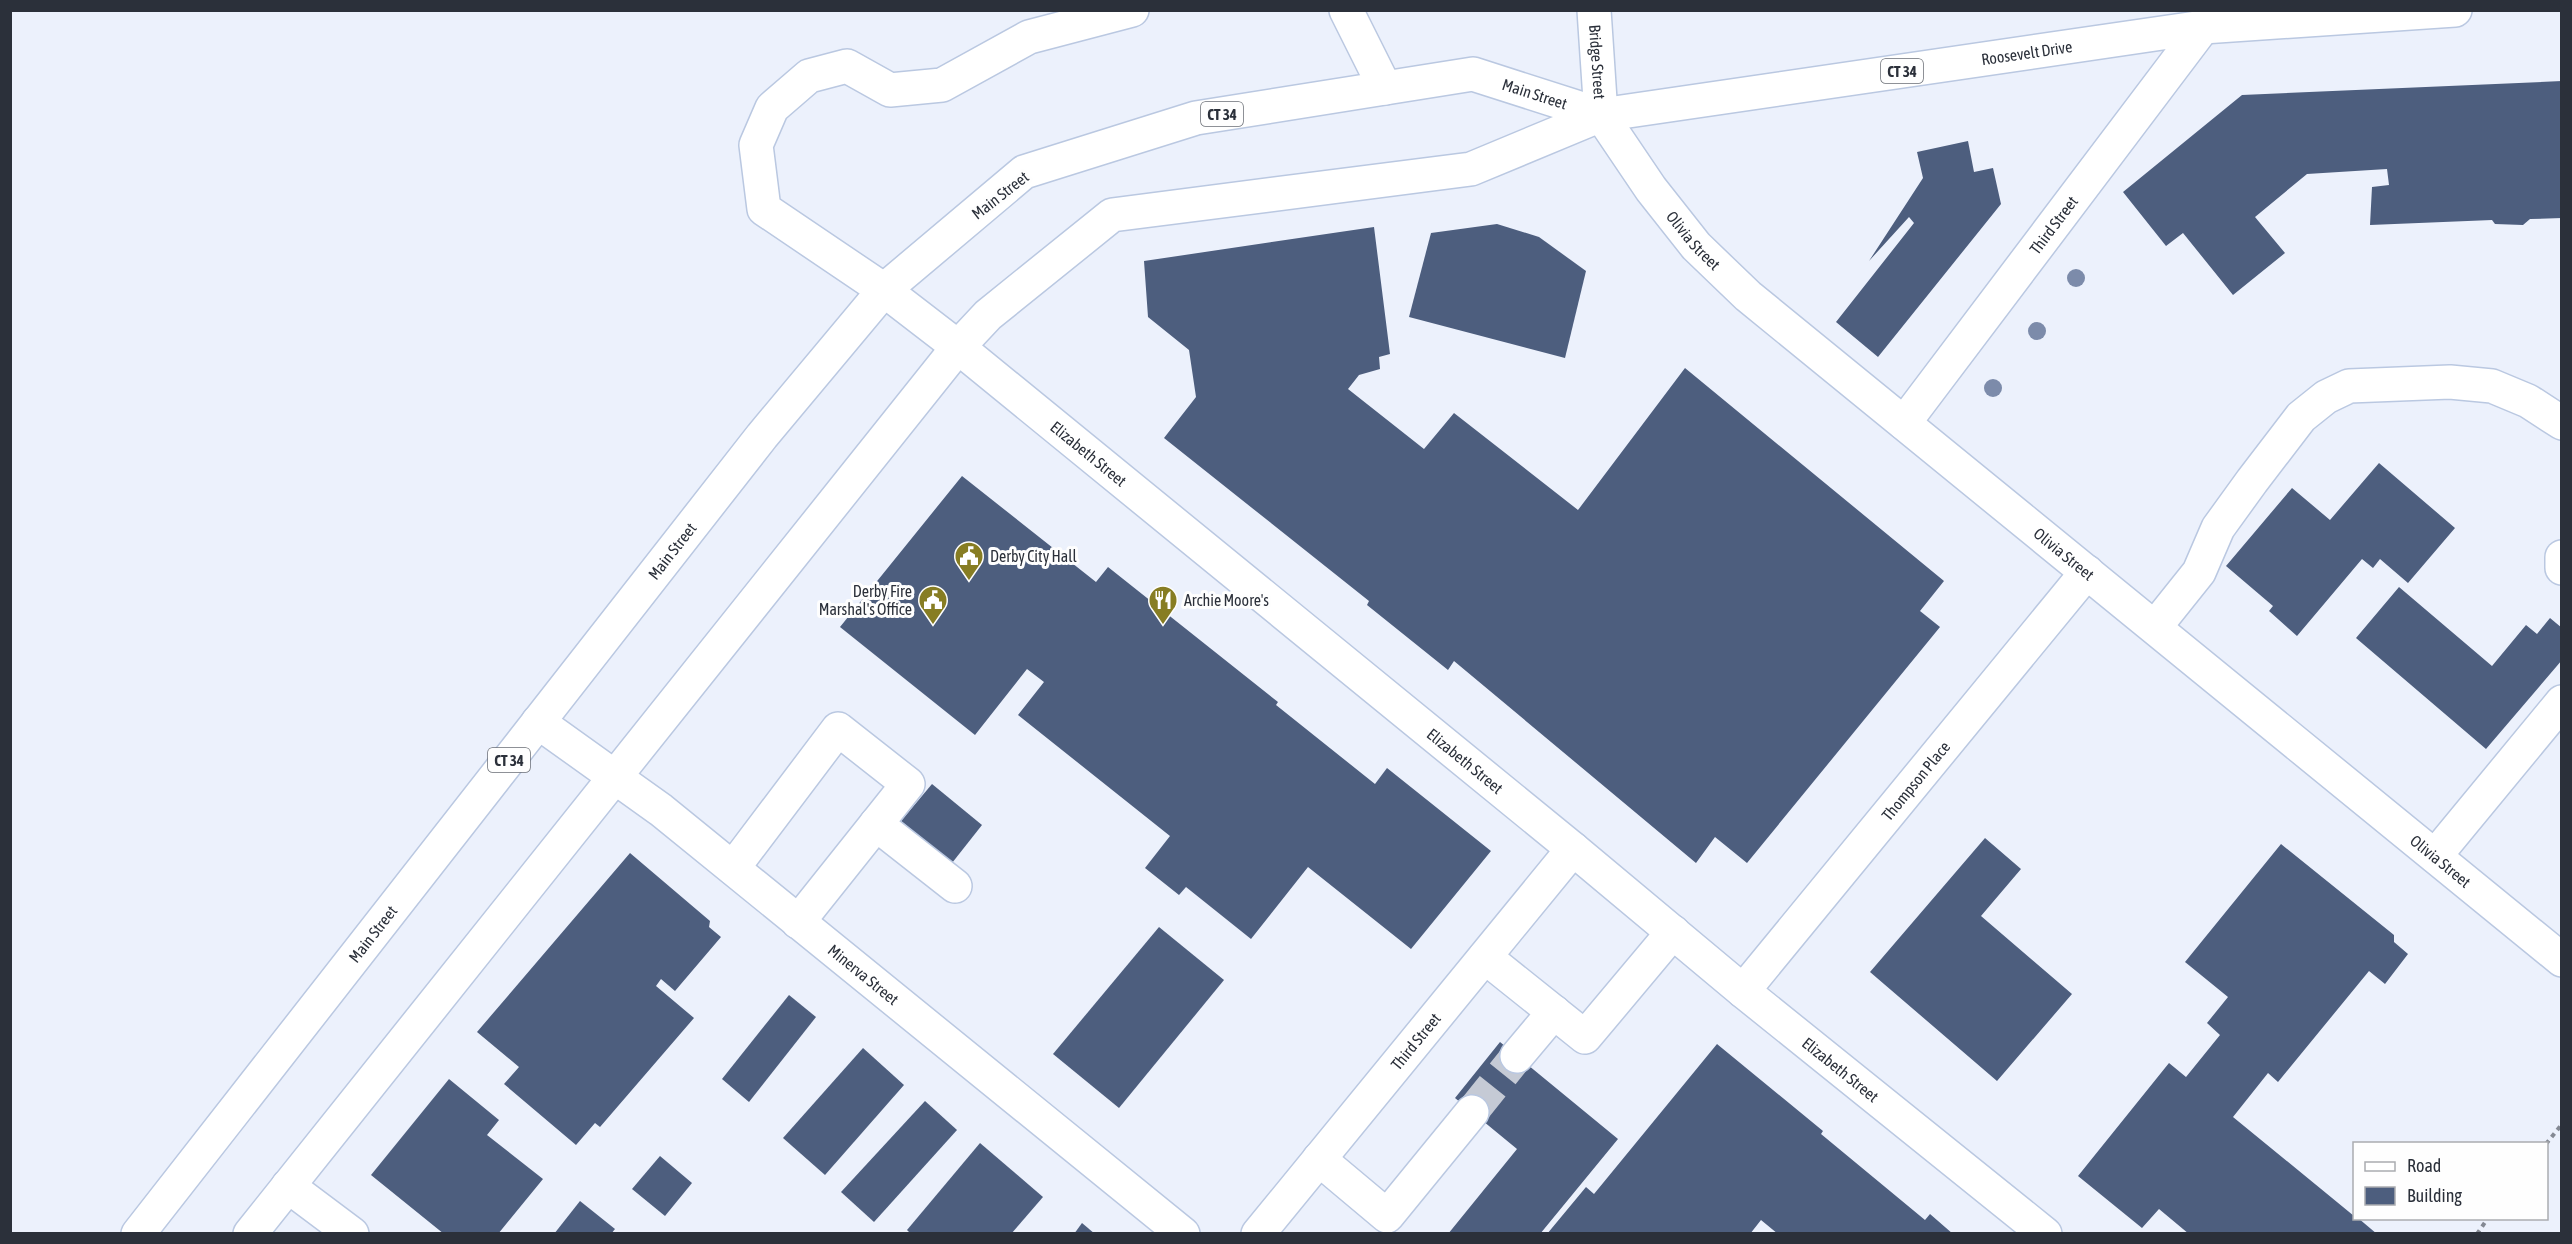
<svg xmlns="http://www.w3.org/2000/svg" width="2572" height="1244" viewBox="0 0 2572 1244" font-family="'Asap Condensed',sans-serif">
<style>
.building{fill:#4d5e7e}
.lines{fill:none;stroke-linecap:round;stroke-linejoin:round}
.minor-tunnel{stroke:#c5cad5;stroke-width:33;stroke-dasharray:33 16;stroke-linecap:butt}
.minor-casing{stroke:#bac8e1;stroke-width:36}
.major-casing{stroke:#bac8e1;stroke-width:36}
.path{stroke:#848993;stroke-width:4;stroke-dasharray:4.5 4.5;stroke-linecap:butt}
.minor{stroke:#fff;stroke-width:33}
.major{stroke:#fff;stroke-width:33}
.tree{fill:#7c8baa}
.labels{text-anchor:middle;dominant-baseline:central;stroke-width:6;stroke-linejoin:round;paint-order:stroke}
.shield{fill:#fefefe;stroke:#6a6e75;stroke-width:1.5}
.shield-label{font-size:15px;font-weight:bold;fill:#2b303a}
.street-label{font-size:16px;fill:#2b303a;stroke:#fefefe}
.poi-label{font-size:16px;fill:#2b303a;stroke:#fefefe;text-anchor:start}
</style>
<rect width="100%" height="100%" fill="#ecf1fc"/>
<g class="building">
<polygon points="2562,81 2562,218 2530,219 2523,225 2495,224 2492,220 2370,225 2372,187 2389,185 2387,169 2307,174 2255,217 2285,253 2233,295 2183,233 2166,246 2123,192 2242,95"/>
<polygon points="1968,141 1974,172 1993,168 2001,204 1878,357 1836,322 1914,223 1909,217 1869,261 1923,178 1917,152"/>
<polygon points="1497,224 1539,237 1586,271 1565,358 1409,317 1431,233"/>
<polygon points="1374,227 1390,354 1379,357 1380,369 1359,375 1348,389 1424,449 1454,413 1578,510 1685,368 1944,581 1920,611 1940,627 1747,863 1715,837 1696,863 1454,661 1448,670 1367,605 1369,601 1164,438 1196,397 1189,350 1148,317 1144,261"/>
<polygon points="2379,463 2455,528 2408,583 2380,559 2373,568 2362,559 2297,636 2269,611 2273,606 2226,566 2292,488 2330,520"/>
<polygon points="962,476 1096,582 1108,567 1278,702 1276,705 1375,784 1387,768 1491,851 1411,949 1308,867 1251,939 1186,887 1179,895 1145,868 1170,836 1018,715 1044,682 1027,669 975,735 840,627"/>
<polygon points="2399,587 2492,666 2526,625 2537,634 2550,618 2562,628 2562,660 2486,749 2356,638"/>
<polygon points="932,784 982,825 952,863 901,821"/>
<polygon points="1985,838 2021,869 1981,916 2072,994 1997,1081 1870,972"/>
<polygon points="2281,844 2394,935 2394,942 2408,954 2385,984 2369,971 2278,1082 2268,1073 2233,1117 2354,1216 2354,1218 2358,1218 2377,1234 2189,1234 2159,1209 2142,1228 2078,1176 2169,1063 2186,1077 2220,1035 2207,1023 2228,997 2185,962"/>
<polygon points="630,853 710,921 709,927 721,937 675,991 661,979 656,986 694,1018 600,1127 595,1123 576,1145 504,1084 519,1067 477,1032"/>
<polygon points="1159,927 1224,980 1119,1108 1053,1054"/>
<polygon points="789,995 816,1017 749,1102 722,1079"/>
<polygon points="1500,1042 1618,1139 1540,1234 1448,1234 1517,1149 1455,1098"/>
<polygon points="1717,1044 1823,1131 1821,1134 1925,1220 1930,1214 1953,1234 1778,1234 1761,1220 1750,1234 1547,1234 1586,1187 1594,1194"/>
<polygon points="863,1048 904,1085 825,1175 783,1138"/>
<polygon points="449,1079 499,1120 487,1135 543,1179 498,1234 444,1234 371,1175"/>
<polygon points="925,1101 957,1130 874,1222 841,1192"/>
<polygon points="980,1143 1043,1197 1011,1234 911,1234 907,1230"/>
<polygon points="660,1156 692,1183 665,1216 632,1189"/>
<polygon points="580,1201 615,1229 611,1234 554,1234"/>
<polygon points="1082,1223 1095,1234 1074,1234"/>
</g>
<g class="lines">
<polyline class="minor-tunnel" points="1472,1112 1517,1056"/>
<g class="minor-casing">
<g id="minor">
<polyline points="1346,10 1385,88"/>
<path id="s1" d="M1601,115l50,74 45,57 52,50 814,664"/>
<polyline points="884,290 764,209 756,145 772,108 809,76 847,66 890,90 942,85 1029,37 1132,10"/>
<path id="s2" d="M1904,423l299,-396"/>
<polyline points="2562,557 2562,568"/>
<polyline points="2155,627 2199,572 2218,528 2252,481 2301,417 2326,397 2349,386 2450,382 2492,386 2528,401 2562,423"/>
<path id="s3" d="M538,722l123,88 522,424"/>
<polyline points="876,824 955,886"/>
<polyline points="2435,856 2562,702"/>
<polyline points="733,868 838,729 908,784 798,922"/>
<polyline points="1485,957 1585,1037 1673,932"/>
<path id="s4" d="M1743,991l344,-419"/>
<polyline points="1517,1056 1554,1012"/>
<polyline points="1319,1159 1387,1216 1472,1112"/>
<path id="s5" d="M1258,1234l315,-385"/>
</g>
</g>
<g class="major-casing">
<g id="major">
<path id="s6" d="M1594,10l7,105"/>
<path id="s7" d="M884,290l74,57 615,502 170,142 302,243"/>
<polyline points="288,1186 352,1234"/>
<path id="s8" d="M138,1234l624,-798 122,-146 140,-118 172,-54 277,-44 128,41"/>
<path id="s9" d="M250,1234l708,-887 30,-32 124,-100 359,-46 130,-54 602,-88 252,-17"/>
</g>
</g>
<g class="path">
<polyline points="2546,1144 2562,1124"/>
<polyline points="2477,1234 2488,1218"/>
</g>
<use href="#minor" class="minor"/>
<use href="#major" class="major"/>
</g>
<g class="tree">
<circle cx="2076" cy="278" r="9"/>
<circle cx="2037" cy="331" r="9"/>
<circle cx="1993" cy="388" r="9"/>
</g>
<defs>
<g id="civic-pin" transform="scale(1.5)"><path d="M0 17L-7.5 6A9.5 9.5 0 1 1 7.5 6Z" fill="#877d23" stroke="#fefefe"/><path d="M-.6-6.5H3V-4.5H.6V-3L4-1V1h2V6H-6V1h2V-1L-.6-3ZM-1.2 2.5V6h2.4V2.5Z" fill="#fff"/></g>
<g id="restaurant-pin" transform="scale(1.5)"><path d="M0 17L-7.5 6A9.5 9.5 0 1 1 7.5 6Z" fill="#877d23" stroke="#fefefe"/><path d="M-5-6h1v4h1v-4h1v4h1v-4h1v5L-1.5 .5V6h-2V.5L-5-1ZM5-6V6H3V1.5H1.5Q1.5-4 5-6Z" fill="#fff"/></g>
</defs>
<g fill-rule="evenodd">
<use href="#civic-pin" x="969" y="556"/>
<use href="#civic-pin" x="933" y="600"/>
<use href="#restaurant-pin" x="1163" y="600"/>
</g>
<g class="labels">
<g class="shield">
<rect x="1881" y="59" width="42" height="24" rx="4.5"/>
<rect x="1201" y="102" width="42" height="24" rx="4.5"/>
<rect x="488" y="748" width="42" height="24" rx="4.5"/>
</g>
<g class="shield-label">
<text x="1902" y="71">CT 34</text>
<text x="1222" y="114">CT 34</text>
<text x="509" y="760">CT 34</text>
</g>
<g class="street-label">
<text stroke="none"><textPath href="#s9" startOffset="2271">Roosevelt Drive</textPath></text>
<text stroke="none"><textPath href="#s6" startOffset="52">Bridge Street</textPath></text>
<text stroke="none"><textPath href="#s8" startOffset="1912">Main Street</textPath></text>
<text transform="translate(1000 195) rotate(-38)">Main Street</text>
<text stroke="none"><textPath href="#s2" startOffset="248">Third Street</textPath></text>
<text stroke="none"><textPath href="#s1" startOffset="156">Olivia Street</textPath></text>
<text stroke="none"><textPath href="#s7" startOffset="262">Elizabeth Street</textPath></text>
<text stroke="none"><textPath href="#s8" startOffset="867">Main Street</textPath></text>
<text stroke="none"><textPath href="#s1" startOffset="642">Olivia Street</textPath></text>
<text stroke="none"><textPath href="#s7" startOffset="748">Elizabeth Street</textPath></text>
<text stroke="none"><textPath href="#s4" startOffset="272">Thompson Place</textPath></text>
<text stroke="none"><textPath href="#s1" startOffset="1128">Olivia Street</textPath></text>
<text stroke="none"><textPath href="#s8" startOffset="381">Main Street</textPath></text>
<text stroke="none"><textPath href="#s3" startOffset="412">Minerva Street</textPath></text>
<text stroke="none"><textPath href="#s5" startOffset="249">Third Street</textPath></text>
<text stroke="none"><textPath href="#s7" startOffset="1234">Elizabeth Street</textPath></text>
</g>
<g class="poi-label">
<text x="990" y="556">Derby City Hall</text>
<text x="912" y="591" text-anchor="end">Derby Fire<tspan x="912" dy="18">Marshal's Office</tspan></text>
<text x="1184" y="600">Archie Moore's</text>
</g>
</g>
<rect width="2572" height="1244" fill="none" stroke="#2b303a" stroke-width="24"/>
<rect x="2353" y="1142" width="195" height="78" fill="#fefefe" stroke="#aaacb0" stroke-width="1.5"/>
<rect x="2365" y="1162" width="30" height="9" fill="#ffffff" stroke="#aaacb0" stroke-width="1.5"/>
<text x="2407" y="1172" font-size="18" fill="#2b303a">Road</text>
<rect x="2365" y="1187" width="30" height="18" fill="#4d5e7e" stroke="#aaacb0" stroke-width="1.5"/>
<text x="2407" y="1202" font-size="18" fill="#2b303a">Building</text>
</svg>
